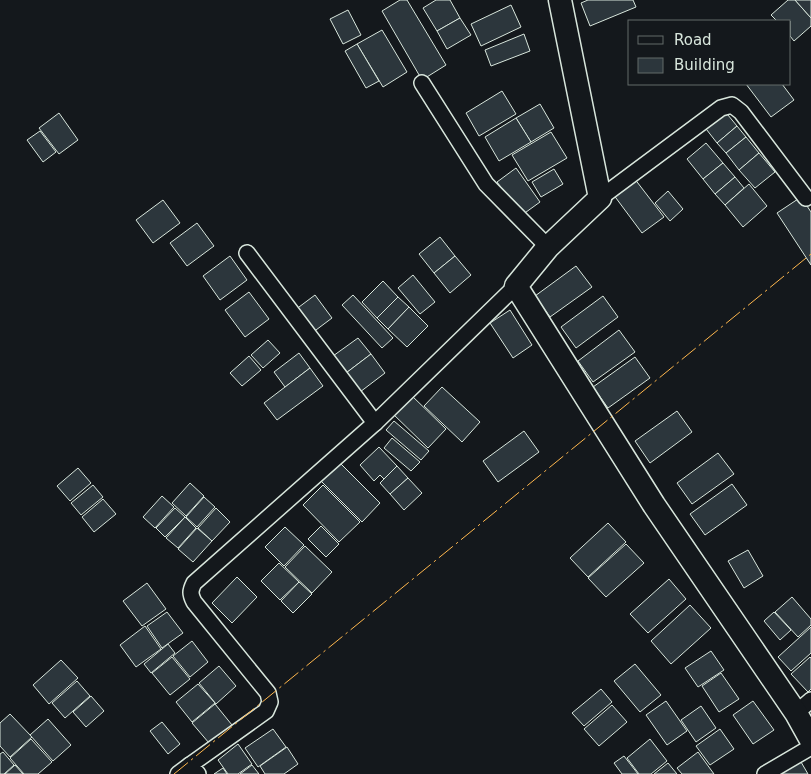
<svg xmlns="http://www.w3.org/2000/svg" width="811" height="774" viewBox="0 0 811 774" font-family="'DejaVu Sans',sans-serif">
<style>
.building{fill:#2c363c;stroke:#d8e6dc}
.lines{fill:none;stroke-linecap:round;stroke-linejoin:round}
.street-casing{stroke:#d8e6dc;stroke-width:18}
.secondary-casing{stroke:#d8e6dc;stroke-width:25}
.street{stroke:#14181c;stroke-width:15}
.secondary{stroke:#14181c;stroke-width:22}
.power{stroke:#ffb74d;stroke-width:1;stroke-dasharray:18 4 2.5 4;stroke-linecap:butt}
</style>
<rect width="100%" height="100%" fill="#14181c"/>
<g class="building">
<polygon points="400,0 407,0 446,65 422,80 382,11"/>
<polygon points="436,0 450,0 460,18 437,31 423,8"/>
<polygon points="588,0 633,0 636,7 590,26 581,3"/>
<polygon points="788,0 795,0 811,18 811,26 794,41 790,36 790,21 777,21 771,15"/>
<polygon points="795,0 811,0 811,18"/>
<polygon points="511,5 521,27 481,46 471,24"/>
<polygon points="348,10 361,35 343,44 330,19"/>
<polygon points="460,18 471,35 447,49 437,31"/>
<polygon points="382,30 407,72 383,87 357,44"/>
<polygon points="524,34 530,51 491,66 485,50"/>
<polygon points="357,44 379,81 366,88 345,51"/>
<polygon points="746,84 782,84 794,100 771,117"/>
<polygon points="502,91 516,114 479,136 466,113"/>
<polygon points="540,104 554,128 531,142 516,118"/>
<polygon points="723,109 737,126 717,143 703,125"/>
<polygon points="59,113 78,140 59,154 39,128"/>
<polygon points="516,118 531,142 499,161 485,137"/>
<polygon points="737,126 746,137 726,153 717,143"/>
<polygon points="40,131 56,152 43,162 27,140"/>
<polygon points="551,132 567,158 528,181 512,155"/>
<polygon points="746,137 759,153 739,170 726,153"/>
<polygon points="706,143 723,163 703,179 687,159"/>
<polygon points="759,153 775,172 755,188 739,170"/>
<polygon points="723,163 735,177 715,194 703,179"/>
<polygon points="516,168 540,202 522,215 497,182"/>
<polygon points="554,169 563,184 541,197 532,182"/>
<polygon points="735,177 744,188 725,205 715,194"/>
<polygon points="634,178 664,217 642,233 613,194"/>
<polygon points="749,184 767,206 743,227 725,205"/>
<polygon points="668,191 683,209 670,221 655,203"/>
<polygon points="801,197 811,212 811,265 777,213"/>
<polygon points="163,200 180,223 153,243 136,220"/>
<polygon points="197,223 214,246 187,266 170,243"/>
<polygon points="440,237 455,256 434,273 419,254"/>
<polygon points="230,256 247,280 220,300 203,276"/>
<polygon points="455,256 471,275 450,293 434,273"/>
<polygon points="576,266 592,287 550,317 535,296"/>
<polygon points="413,275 435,302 420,314 398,288"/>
<polygon points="383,281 398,297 377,318 362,302"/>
<polygon points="249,292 269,319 245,337 225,310"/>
<polygon points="315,295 332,318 312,333 295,310"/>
<polygon points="353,295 393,338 382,348 342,305"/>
<polygon points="603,296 618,317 576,348 561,327"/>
<polygon points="398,297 409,307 388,329 377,318"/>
<polygon points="409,307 428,326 407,347 388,329"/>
<polygon points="510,310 532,345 513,358 490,323"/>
<polygon points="619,330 635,352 593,382 578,361"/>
<polygon points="358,338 371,354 346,373 333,356"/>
<polygon points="268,340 280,353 263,368 251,355"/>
<polygon points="299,353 310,368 285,387 274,372"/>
<polygon points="371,354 385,373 360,392 346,373"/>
<polygon points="249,356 261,370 242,386 230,373"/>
<polygon points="635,357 650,378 608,408 593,387"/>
<polygon points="310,368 323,386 277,420 264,403"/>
<polygon points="442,387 480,422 462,442 424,406"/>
<polygon points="409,393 446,429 428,448 391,412"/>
<polygon points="677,411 692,432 650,463 635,441"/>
<polygon points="394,421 429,451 421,460 386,430"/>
<polygon points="524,431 539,452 498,482 483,461"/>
<polygon points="392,438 420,462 411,471 384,448"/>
<polygon points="379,447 397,466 384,479 380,475 374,481 360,465"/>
<polygon points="718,453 734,474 692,504 677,483"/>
<polygon points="338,461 380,503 362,522 320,480"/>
<polygon points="397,466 408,478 390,494 380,483"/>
<polygon points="78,468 91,483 70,501 57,486"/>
<polygon points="408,478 422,493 404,510 390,494"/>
<polygon points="190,483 204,496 186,516 172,503"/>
<polygon points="732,484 747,505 705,535 690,514"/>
<polygon points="93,485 103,497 81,515 71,503"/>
<polygon points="323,485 360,522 339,542 303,505"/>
<polygon points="162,496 174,507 155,528 143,517"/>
<polygon points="204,497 215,507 197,527 186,517"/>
<polygon points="103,499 116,514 94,532 82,517"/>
<polygon points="175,508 185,517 165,537 156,528"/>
<polygon points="216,508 230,522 212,541 198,528"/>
<polygon points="185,517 196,528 178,548 166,538"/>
<polygon points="608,523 626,542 588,577 570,558"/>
<polygon points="321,526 339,544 326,557 308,539"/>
<polygon points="285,527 304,545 284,566 265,547"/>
<polygon points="197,528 212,541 193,562 178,549"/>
<polygon points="626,544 644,563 606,597 588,578"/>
<polygon points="305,546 332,572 312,593 285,567"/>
<polygon points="748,550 763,576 744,588 728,561"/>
<polygon points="279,563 299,582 280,600 261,581"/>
<polygon points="237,577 257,597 232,623 212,603"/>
<polygon points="669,579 686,599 648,633 630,614"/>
<polygon points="299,582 312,594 293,613 281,601"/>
<polygon points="147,583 166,609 142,626 123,601"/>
<polygon points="792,597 811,619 811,625 798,637 775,612"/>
<polygon points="690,605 711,628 671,664 651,641"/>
<polygon points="167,612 183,633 162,648 147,626"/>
<polygon points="774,612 791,630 780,640 764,621"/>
<polygon points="145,626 161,649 136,667 120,645"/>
<polygon points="811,627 811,653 791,671 778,657"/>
<polygon points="192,641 208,662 190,677 173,656"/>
<polygon points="168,644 175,653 151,673 144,664"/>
<polygon points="711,651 724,670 698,687 685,668"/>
<polygon points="172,657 190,679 170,695 152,673"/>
<polygon points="810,657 811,658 811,689 808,692 791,674"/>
<polygon points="61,660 78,678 49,704 33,685"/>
<polygon points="635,664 661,695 640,712 614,681"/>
<polygon points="219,666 236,686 216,704 199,683"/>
<polygon points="721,673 739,699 719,712 702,686"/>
<polygon points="77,681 90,696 65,718 52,703"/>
<polygon points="198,684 215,703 192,722 176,702"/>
<polygon points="601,689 612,702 584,726 572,713"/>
<polygon points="91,696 104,711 86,727 73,712"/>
<polygon points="666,701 687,731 667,745 646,715"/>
<polygon points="753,701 774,730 753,744 733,715"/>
<polygon points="215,704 232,725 209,743 192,723"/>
<polygon points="612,705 627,722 599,746 584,729"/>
<polygon points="701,706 716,728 696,742 681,720"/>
<polygon points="10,714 32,737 10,757 0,746 0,723"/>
<polygon points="48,719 71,745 53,761 30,735"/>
<polygon points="162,722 180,744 168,754 150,731"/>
<polygon points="273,729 286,747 258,767 245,748"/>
<polygon points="720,729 734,749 710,765 696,746"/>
<polygon points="31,739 52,762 38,774 24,774 10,758"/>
<polygon points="650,739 667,761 651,774 639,774 627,758"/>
<polygon points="238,744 252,764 238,774 228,774 218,760"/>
<polygon points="287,747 298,764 284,774 265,774 260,766"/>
<polygon points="3,752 14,765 4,774 0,774 0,754"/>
<polygon points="698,752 714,774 682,774 677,768"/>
<polygon points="624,756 638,774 622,774 614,763"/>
<polygon points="801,762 808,774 780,774"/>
<polygon points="668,763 677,774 654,774"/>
<polygon points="15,765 23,774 5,774"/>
<polygon points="252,765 259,774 240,774"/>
<polygon points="223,768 227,774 214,774"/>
</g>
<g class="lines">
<g class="street-casing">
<g id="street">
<polyline points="422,83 486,184 548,247"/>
<polyline points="600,198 721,108 732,105 741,112 806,198"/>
<polyline points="247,253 375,423"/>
<polyline points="796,713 811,700"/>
<polyline points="178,774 190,765"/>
<path d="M198,774l-8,-9 76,-54 4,-9 -2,-9 -74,-91c-4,-8 -4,-11 0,-19l181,-160 141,-137"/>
<polyline points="765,774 811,747"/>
</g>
</g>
<g class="secondary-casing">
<polyline id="secondary" points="560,0 600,198 548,247 516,286 654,505 796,713 811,740"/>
</g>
<use href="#street" class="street"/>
<use href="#secondary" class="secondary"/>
<polyline class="power" points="174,774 811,254"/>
</g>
<rect x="628" y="20" width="162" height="65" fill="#14181c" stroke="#626a69"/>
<rect x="638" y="36" width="25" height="8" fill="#14181c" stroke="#626a69"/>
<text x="674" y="45" font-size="15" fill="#d8e6dc">Road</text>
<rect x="638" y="58" width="25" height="15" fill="#2c363c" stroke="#626a69"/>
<text x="674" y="70" font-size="15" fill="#d8e6dc">Building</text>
</svg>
